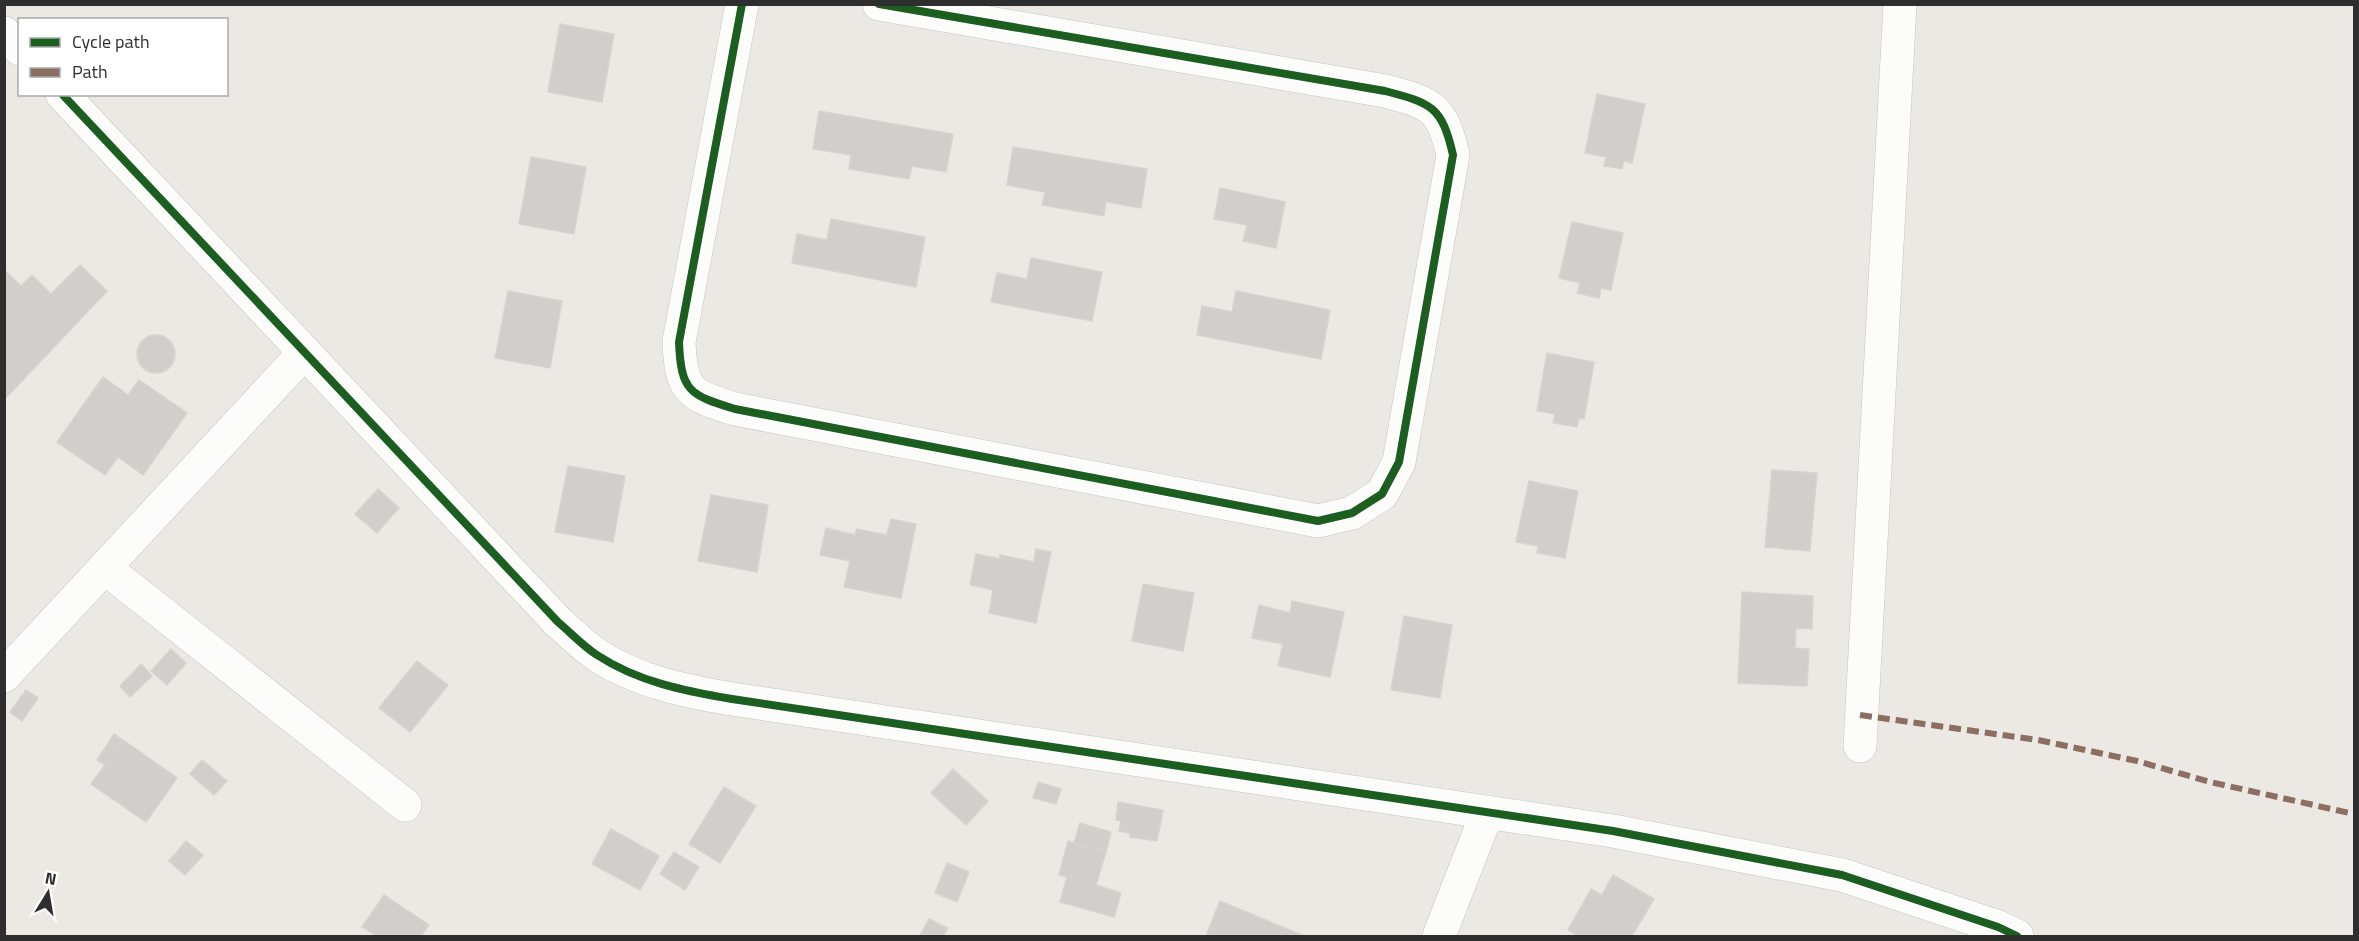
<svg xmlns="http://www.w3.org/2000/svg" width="2359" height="941" viewBox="0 0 2359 941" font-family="'Titillium Web',sans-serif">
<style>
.building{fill:#d1cecb;stroke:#d7d4d0;stroke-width:1.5}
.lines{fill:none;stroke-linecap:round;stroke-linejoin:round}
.minor-casing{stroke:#c5c4c5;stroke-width:34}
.minor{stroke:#fcfcfb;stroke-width:33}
.quiet{stroke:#8d6e63;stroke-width:6;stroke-dasharray:12 6;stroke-linecap:butt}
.cycleway-casing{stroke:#fff;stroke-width:11}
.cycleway{stroke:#1b5e20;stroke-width:8}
</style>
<rect width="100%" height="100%" fill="#ece8e4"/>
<g class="building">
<polygon points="560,24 614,34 602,102 548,92"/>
<polygon points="1597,94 1645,104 1632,163 1624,161 1622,169 1604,166 1606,157 1585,153"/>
<polygon points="819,111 953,134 946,172 912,166 909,179 849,169 851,155 813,149"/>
<polygon points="1013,147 1147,169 1141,208 1106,202 1104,216 1042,205 1045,192 1007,185"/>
<polygon points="531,157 586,167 574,234 519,224"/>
<polygon points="1220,188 1285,202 1276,248 1243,241 1247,225 1214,219"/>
<polygon points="831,219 925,237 916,287 792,263 797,234 827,240"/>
<polygon points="1572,222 1623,233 1611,290 1601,288 1599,298 1577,293 1580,283 1559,278"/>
<polygon points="1031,258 1102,272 1092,321 991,302 997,273 1027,279"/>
<polygon points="80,265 107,291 5,399 4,270 21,286 32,275 51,294"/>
<polygon points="508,291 562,301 550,368 495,358"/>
<polygon points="1236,291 1330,310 1321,359 1197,335 1202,306 1232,312"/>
<circle cx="156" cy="354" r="19"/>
<polygon points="1547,353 1594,362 1584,419 1579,418 1577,427 1553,423 1555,414 1537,411"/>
<polygon points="103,377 128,395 139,380 187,413 143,475 118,457 105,475 57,442"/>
<polygon points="568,466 625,476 613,542 555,532"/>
<polygon points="1772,470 1817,473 1810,551 1765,547"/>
<polygon points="1529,481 1578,491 1565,558 1537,553 1538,546 1516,542"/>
<polygon points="378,489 399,508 377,533 355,514"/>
<polygon points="711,495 768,505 757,572 698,561"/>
<polygon points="891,519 916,524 901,598 844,587 850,561 820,555 826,528 855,535 857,529 887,535"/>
<polygon points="1036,549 1051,552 1036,623 989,613 993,590 970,585 976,554 1000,559 1000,555 1034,562"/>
<polygon points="1143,584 1194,593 1183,651 1132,641"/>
<polygon points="1742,592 1813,596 1812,629 1796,628 1795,648 1809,649 1807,686 1738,683"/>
<polygon points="1292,601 1344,612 1330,677 1278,666 1283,644 1252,638 1259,605 1290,613"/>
<polygon points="1404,616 1452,625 1440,698 1391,690"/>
<polygon points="171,649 186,663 167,685 151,671"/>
<polygon points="417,661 448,685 410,732 379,708"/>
<polygon points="141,664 152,676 130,697 120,686"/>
<polygon points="26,690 38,698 22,721 10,712"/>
<polygon points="114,734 123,740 105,765 97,760"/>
<polygon points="123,740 177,778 146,822 91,784"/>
<polygon points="202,760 227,781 214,795 190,774"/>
<polygon points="953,769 988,801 966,825 931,793"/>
<polygon points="1038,782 1061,789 1056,804 1033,798"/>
<polygon points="724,787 756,806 720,863 689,844"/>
<polygon points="1118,802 1163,810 1157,841 1130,837 1130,833 1119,831 1121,821 1116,820"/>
<polygon points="1080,823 1111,832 1106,852 1074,843"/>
<polygon points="611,829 659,856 640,890 592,864"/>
<polygon points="186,841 203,855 185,875 169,861"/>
<polygon points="1068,841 1106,852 1096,885 1121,893 1114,917 1060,902 1067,877 1059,875"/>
<polygon points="674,852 699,867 685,890 660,874"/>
<polygon points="947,863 969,872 957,902 935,893"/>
<polygon points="1613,875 1654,899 1632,936 1578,936 1568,930 1591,889 1602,895"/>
<polygon points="384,895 429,925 421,936 377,936 362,927"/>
<polygon points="1220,901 1304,936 1206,936"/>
<polygon points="929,919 948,928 943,936 920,936"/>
</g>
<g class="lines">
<g class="minor-casing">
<g id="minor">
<path d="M742,4l-63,338c2,49 10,53 56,67l583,112 34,-8 30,-19 17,-32 54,-307c-11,-49 -22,-52 -68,-64l-506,-87"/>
<polyline points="4,33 20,49"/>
<path d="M62,94l496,528c13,11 25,24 39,33 41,27 88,36 135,44l881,132 229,44 156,52 19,9"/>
<polyline points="105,568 405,805"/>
<polyline points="4,676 304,353"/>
<polyline points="1860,746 1900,4"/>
<polyline points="1439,936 1487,813"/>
</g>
</g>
<use href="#minor" class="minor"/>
<polyline class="quiet" points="1860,715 2038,740 2137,761 2210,782 2354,814"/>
<g class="cycleway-casing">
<g id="cycleway">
<path d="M742,4l-63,338c2,49 10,53 56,67l583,112 34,-8 30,-19 17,-32 54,-307c-11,-49 -22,-52 -68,-64l-506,-87"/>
<path d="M62,94l496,528c13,11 25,24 39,33 41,27 88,36 135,44l881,132 229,44 156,52 19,9"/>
</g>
</g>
<use href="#cycleway" class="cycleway"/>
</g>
<rect width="2359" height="941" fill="none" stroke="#2e2e2e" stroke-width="12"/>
<rect x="18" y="18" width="210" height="78" fill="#ffffff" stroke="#ababab" stroke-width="1.5"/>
<rect x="30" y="38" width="30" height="9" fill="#1b5e20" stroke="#ababab" stroke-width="1.5"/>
<text x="72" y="48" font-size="18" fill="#2e2e2e">Cycle path</text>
<rect x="30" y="68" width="30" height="9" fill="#8d6e63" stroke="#ababab" stroke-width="1.5"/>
<text x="72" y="78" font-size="18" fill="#2e2e2e">Path</text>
<g transform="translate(48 893) rotate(11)" stroke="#ffffff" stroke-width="4.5" paint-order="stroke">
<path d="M0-4.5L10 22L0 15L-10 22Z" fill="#2e2e2e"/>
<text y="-9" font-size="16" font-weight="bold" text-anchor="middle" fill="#2e2e2e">N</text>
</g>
</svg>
